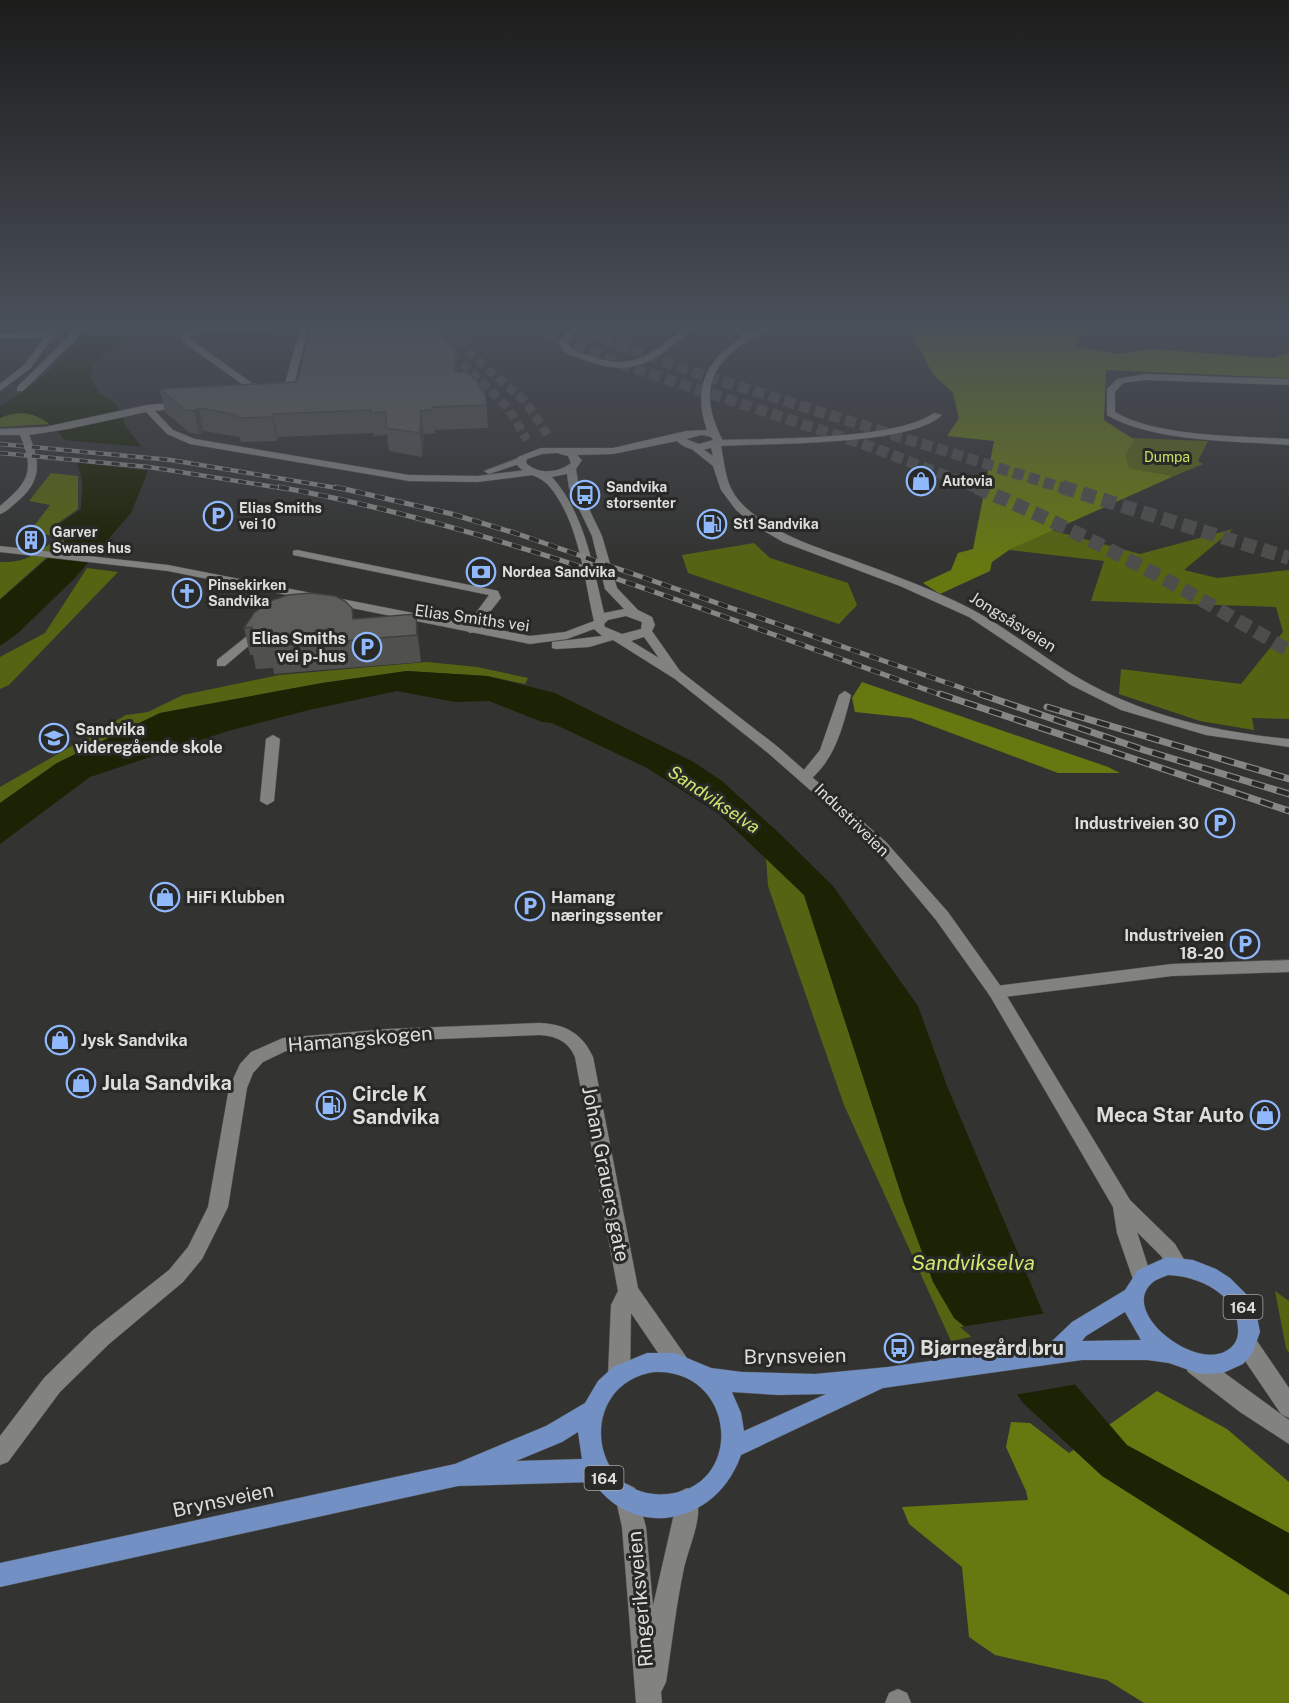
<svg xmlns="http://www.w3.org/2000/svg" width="1289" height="1703" viewBox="0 0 1289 1703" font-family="'Public Sans',sans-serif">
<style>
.green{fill:#556412}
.forest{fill:#667810}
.water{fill:#1c2305}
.pier{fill:#333331}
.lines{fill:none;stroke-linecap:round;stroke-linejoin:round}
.secondary-tunnel{stroke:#4d4d4b;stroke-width:9;stroke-dasharray:9 4.5;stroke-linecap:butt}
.highway-tunnel-far1{stroke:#4d4d4b;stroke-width:11;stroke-dasharray:11 5;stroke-linecap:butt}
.highway-tunnel{stroke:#4d4d4b;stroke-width:14;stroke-dasharray:14 7;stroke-linecap:butt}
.street-casing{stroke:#515250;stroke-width:1}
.secondary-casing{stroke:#515250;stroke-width:1}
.primary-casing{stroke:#515250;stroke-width:1}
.street{fill:#828380;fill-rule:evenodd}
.secondary{fill:#828380;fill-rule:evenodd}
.primary{fill:#7290c3;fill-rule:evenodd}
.rail-far2-casing{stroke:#868684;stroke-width:4.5}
.rail-far1-casing{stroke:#868684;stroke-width:5}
.rail-casing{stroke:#868684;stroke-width:7}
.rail-far2{stroke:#292927;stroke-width:3;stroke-dasharray:8;stroke-linecap:butt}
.rail-far1{stroke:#292927;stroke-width:4;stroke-dasharray:10;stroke-linecap:butt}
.rail{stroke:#292927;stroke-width:4.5;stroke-dasharray:13;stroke-linecap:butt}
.wall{fill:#50514e}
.shaded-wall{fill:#414240}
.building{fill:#5d5e5b;stroke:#414240;stroke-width:1.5}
.labels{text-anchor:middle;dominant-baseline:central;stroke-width:6;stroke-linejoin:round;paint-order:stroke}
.far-park-label{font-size:14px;fill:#c6e166;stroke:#292927}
.far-poi-label{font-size:14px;font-weight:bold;fill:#dedfdd;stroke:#292927;text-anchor:start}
.shield{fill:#292927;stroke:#a8a8a6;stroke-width:1.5}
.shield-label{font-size:15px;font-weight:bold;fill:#dedfdd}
.street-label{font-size:16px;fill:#dedfdd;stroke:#292927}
.poi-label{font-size:16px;font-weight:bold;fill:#dedfdd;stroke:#292927;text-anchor:start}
.water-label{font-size:18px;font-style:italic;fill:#cde86d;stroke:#292927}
.near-street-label{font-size:20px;fill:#dedfdd;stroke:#292927}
.near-poi-label{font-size:20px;font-weight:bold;fill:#dedfdd;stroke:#292927;text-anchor:start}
.near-water-label{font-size:21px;font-style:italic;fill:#cde86d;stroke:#292927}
</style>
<rect width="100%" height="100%" fill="#333331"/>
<g class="green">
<path d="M15,412c12,0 26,2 34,12l-49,3v-9z"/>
<polygon points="1132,438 1208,441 1198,461 1203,464 1174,476 1129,468 1126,454 1135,440"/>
<path d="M51,473l27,3v33l-20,14 6,19 -64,57v-37c24,1 40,-8 57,-25l-27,-6 20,-26 -21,-4z"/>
<polygon points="1233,529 1184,570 1217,578 1289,570 1289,719 1252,718 1254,730 1200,721 1119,694 1121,669 1241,684 1283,632 1276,607 1091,601 1104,561 1009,550 1051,530 1140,554"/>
<polygon points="754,543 770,558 848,583 857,605 839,624 688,573 682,555"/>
<polygon points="87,568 118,572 9,685 0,689 0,657 45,633"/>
<polygon points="427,662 477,667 528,678 525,684 487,676 407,671 322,683 160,713 57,763 0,803 0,787 126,715 148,712 183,695 279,675"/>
<polygon points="766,858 804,895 904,1203 976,1336 951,1341 844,1105 768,886"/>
<polygon points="1275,1291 1289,1301 1289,1353 1286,1348"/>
</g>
<g class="forest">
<polygon points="912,324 1094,324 1077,339 1075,347 1120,354 1151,349 1272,358 1289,353 1289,378 1106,370 1104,420 1135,440 1126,454 1129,468 1174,476 1009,550 992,562 990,571 940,594 923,583 951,570 958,553 973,549 994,441 947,436 959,418 953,393 932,373 914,337"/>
<polygon points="862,682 1108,767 1120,773 1058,773 911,718 855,712 852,698"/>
<polygon points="1157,1391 1227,1429 1289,1482 1289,1703 1144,1703 1107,1680 995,1655 969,1637 962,1567 909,1524 902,1507 1028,1500 1026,1491 1006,1447 1011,1422 1030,1423 1069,1453"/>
</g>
<g class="water">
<path d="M85,324h54v4l-47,37 -1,13 7,14 18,12 11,24 25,33 -21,52 -57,66 -57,55 -17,12v-46l65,-57 -6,-19 22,-15c0,-11 3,-26 -1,-37 -11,-35 -40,-72 -80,-54v-12c31,-18 71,-48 85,-82z"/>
<polygon points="407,671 487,676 555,693 692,761 722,781 779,833 833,886 918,1006 947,1086 1072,1381 1127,1445 1289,1533 1289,1595 1102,1476 1023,1403 976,1336 954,1318 933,1282 904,1203 804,895 719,814 647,768 552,723 542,722 489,701 455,702 397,691 309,710 228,731 90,777 0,844 0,803 57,763 160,713 322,683"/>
</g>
<g class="pier">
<polygon points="63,440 145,447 155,462 151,471 73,462"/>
<polygon points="1047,1313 1078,1384 1014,1395 973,1338 960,1327"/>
</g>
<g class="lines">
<g class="secondary-tunnel">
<path d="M417,324c14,10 32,8 47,0"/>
<polyline points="453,328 468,352 525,401 549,437"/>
<polyline points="443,344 509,409 527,440"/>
</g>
<g class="highway-tunnel-far1">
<polyline points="532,324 612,361 866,445 980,489"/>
<polyline points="574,324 618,345 693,372 1066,489"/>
</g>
<g class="highway-tunnel">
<path d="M976,487c109,46 212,103 313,164"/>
<polyline points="1062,487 1289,558"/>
</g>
<g class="street-casing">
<g id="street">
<polygon points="54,324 62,324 31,368 0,391 0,384 25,364 44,338 0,338 0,334 48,333"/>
<polygon points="74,324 82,324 76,339 23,391 17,391 17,387 69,336"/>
<polygon points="309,324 292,393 278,399 273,396 283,391 300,329 198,332 189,336 190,339 256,386 261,400 256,403 251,400 249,389 183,342 181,335 197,328"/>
<path d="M570,324h8v5l-11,13c3,10 14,11 23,14 46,17 65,-5 99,-32h9c-7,8 -17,14 -25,21 -34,27 -54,28 -94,13 -9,-3 -18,-5 -20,-16l11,-13z"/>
<polygon points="726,324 735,324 752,337 745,339"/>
<polygon points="1147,324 1289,325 1289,329 1151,326"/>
<path d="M1145,374l144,5v6l-144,-5 -22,3 -8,9v20c42,25 125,24 174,27v6c-53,-4 -137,-3 -182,-30v-26l10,-10z"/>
<path d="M183,402l5,3 -2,2 -31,4 18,19 22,9 214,36 68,1 56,-7 5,3 -5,3 -56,7 -68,-1 -219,-37 -23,-10 -21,-22 -78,17 -39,6c11,26 13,45 -10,65 -6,5 -12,12 -19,14v-8c29,-24 35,-35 20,-71h-20v-6l45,-2 102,-22z"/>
<path d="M934,413l8,2c-31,31 -175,28 -221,31 6,30 4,45 31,67 29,23 63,34 98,46 35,13 71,26 105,42 46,21 83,54 127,79 64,36 134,52 207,59v8l-83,-12 -85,-25 -50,-25 -102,-68 -69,-31 -117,-44 -29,-17 -18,-15 -15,-20 -8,-24 -25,-20 8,-2 17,12 -3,-13 5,-3c52,-2 179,1 219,-27z"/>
<polygon points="521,457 525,458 525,462 489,474 484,471"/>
<polygon points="297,550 494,590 498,591 501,598 474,632 470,633 464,629 489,595 293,555 293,551"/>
<polygon points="261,625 265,626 265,632 225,666 217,666 217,660"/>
<path d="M845,691l6,4c-8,31 -15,62 -40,84h-10l-2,-3 21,-26 19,-55z"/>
<polygon points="273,735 280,739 274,801 267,805 260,801 266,739"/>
<polygon points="1289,960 1289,972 1172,976 996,998 990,996 988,992 990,988 996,986 1172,964"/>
<path d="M539,1023c26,1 43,10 54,34l45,231 49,70 3,7 -3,7 -8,3 -8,-3 -40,-59 -1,62 -3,7 -8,3 -8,-3 -3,-7 3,-70 7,-14 -43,-234c-7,-16 -19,-21 -36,-22l-151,6 -102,10 -23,11 -10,11 -6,15 -19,119 -26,52 -19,23 -74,62 -49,48 -52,70 -8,3v-29l44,-58 49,-48 76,-60 19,-23 20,-40 21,-119 11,-24 11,-12 32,-14 105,-9z"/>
<polygon points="898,1689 907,1693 911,1703 885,1703 889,1693"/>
</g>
</g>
<g class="secondary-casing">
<g id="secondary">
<path d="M770,324h10c-11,8 -26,12 -37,20 -40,27 -40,58 -20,97l-2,2c-13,9 -32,10 -44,-2l-64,13 -36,1 5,5 -6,9 3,19 23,48 15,52 21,22 14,7 3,8 -3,6 28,40 98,76 108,95 62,70 54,76 128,212 45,44 13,22 -3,6 -7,3 -7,-3 -10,-16 -24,-24 15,47 -3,6 -7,3 -7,-3 -18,-52 -4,-26 -123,-211 -54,-76 -60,-72 -108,-95 -93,-74 -62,-39 -24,7 -33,2 -4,-1v-6l50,-6 -8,-7 -27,10 -37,5 -362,-73 -168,-19v-6l168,19 362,71 35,-4 29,-11c-10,-43 -15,-100 -45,-135 -9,-11 -23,-10 -33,-22l2,-7 23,-9h72l73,-17 21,-1c-20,-57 14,-85 63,-106zM702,435l9,2 2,3 -14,4 -13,-5zM557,453l11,3 3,7c-13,10 -32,12 -45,0l1,-4 15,-5zM567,474l2,14 23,48 13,53 19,20 -20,4c-11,-46 -19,-99 -52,-136zM626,616l16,6 -1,7 -19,5 -17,-7 -1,-3 4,-4zM644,637l15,21 -28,-17z"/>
<polygon points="1247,1335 1255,1338 1289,1388 1289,1418 1281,1414 1239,1352 1236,1345 1239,1338"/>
<polygon points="1196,1355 1204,1358 1289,1420 1289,1444 1240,1412 1188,1372 1185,1365 1188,1358"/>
<path d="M627,1484l8,4 11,39 7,79 26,-114 8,-4 8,4c10,23 -6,53 -11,76 -8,37 -12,76 -18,114l-5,10 1,11h-26l-14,-176 -7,-31 4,-8z"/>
</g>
</g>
<g class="primary-casing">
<path id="primary" d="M1167,1257l26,3 23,9 14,9 16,16 10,18 4,20 -8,22 -9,10 -20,9 -23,1 -31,-11 -22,-3h-65l-199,28 -142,67c-23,67 -104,88 -148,27l-135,4 -458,101v-24l455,-99 91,-38 39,-23 13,-22 15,-14 34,-14h28l36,15 31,4 73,2 73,-7 161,-23 23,-22 53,-32 13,-20zM1168,1275c31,1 69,19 70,53 1,10 -3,18 -12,23 -32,19 -107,-39 -74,-68 4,-4 12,-6 16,-8zM1125,1312l16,28 -59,1 4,-5zM654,1372c82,-4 92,114 14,122 -80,8 -93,-110 -14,-122zM732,1392l46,3 48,-1 -82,37 -3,-18zM578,1432l4,27 -66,2 46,-19z"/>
</g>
<use href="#street" class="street"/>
<use href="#secondary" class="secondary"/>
<use href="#primary" class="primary"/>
<g class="rail-far2-casing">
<g id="rail-far2">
<polyline points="0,444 171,460 343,489"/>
<polyline points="0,453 149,467 287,489"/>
</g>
</g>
<g class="rail-far1-casing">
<g id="rail-far1">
<path d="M279,487c229,42 446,132 665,209"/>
<polyline points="336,487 452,514 518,534 985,696"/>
</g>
</g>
<g class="rail-casing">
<g id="rail">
<polyline points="940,694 1289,811"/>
<polyline points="980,694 1144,750 1289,794"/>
<polyline points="1047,707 1289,779"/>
</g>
</g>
<use href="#rail-far2" class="rail-far2"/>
<use href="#rail-far1" class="rail-far1"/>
<use href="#rail" class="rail"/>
</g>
<g class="wall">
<polygon points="458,372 486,396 488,428 435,430 435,433 424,434 422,457 389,451 387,435 374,436 373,433 278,437 277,441 241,442 240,437 204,431 199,434 190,433 165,412 160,389"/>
<polygon points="352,608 353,619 416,614 421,662 274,674 273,668 256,669 253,655 250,655 244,628"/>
</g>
<g class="shaded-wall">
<polygon points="456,350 458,372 455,372"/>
<polygon points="199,408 204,431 199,434 194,411"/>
<polygon points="421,411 424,434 422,457 420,433"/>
<polygon points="273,414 278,437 277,441 272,417"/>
<polygon points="416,614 419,641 421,662 417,635"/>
</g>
<g class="building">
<polygon points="311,324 429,324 434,327 456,350 455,372 466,372 476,380 486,396 486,405 432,407 432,410 421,411 420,433 386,428 386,412 371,413 371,410 273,414 272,417 237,418 238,415 199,408 194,411 185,410 160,389 297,382"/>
<polygon points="311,593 335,596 345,601 352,608 353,619 416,614 417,635 268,647 269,641 250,642 252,627 244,628 254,613 270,601 288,595"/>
</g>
<linearGradient id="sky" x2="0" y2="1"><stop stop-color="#1c1c1b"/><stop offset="0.58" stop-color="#4a505a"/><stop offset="1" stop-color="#4a505a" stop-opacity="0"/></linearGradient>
<rect width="1289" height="562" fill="url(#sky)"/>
<defs>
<g id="shop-ring" transform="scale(1.5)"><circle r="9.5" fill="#292927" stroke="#90b8fd" stroke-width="1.5"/><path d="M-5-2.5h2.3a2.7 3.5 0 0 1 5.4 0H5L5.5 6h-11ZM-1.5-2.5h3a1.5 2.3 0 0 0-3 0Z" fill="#90b8fd"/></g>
<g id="bus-ring" transform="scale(1.5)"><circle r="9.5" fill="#292927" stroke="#90b8fd" stroke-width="1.5"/><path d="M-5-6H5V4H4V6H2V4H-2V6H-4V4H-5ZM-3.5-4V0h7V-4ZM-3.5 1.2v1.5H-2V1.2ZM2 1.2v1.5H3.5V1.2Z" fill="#90b8fd"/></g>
<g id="parking-ring" transform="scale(1.5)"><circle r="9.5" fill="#292927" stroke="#90b8fd" stroke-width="1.5"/><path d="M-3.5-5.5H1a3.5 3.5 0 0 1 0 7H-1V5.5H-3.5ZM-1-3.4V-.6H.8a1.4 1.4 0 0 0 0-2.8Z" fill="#90b8fd"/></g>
<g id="fuel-ring" transform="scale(1.5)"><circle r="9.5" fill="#292927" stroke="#90b8fd" stroke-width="1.5"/><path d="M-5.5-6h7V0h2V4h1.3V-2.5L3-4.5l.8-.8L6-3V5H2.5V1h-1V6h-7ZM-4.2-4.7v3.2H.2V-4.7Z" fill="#90b8fd"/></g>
<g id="building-ring" transform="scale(1.5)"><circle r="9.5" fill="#292927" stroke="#90b8fd" stroke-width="1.5"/><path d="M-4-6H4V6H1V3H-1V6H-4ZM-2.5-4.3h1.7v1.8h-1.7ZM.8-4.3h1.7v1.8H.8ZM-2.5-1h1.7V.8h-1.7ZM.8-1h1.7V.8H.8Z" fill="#90b8fd"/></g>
<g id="bank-ring" transform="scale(1.5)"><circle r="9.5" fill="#292927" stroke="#90b8fd" stroke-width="1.5"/><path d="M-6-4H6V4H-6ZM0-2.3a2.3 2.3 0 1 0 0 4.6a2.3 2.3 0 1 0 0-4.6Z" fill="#90b8fd"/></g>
<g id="church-ring" transform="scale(1.5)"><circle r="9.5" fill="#292927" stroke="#90b8fd" stroke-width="1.5"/><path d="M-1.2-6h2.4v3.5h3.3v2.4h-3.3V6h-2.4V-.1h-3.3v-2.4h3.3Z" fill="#90b8fd"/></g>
<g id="school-ring" transform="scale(1.5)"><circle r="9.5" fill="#292927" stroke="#90b8fd" stroke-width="1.5"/><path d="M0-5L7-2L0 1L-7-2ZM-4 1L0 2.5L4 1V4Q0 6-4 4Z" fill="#90b8fd"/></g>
</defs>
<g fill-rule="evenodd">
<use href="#shop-ring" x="921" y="481"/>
<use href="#bus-ring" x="585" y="495"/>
<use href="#parking-ring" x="218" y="516"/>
<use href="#fuel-ring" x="712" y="524"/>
<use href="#building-ring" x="31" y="540"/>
<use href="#bank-ring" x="481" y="572"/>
<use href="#church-ring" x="187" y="593"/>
<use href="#parking-ring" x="367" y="647"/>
<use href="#school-ring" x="54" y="738"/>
<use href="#parking-ring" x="1220" y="823"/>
<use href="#shop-ring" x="165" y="897"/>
<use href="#parking-ring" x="530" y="906"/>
<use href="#parking-ring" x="1245" y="944"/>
<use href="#shop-ring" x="60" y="1040"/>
<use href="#shop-ring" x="81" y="1083"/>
<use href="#fuel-ring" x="331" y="1105"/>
<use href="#shop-ring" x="1265" y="1115"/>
<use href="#bus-ring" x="899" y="1348"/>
</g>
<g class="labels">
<g class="far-park-label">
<text x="1167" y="457">Dumpa</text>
</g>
<g class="far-poi-label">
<text x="942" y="481">Autovia</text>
<text x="606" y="487">Sandvika<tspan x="606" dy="16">storsenter</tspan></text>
<text x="239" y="508">Elias Smiths<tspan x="239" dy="16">vei 10</tspan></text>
<text x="733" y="524">St1 Sandvika</text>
<text x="52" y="532">Garver<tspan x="52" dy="16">Swanes hus</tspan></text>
<text x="502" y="572">Nordea Sandvika</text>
<text x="208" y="585">Pinsekirken<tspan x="208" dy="16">Sandvika</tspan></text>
</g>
<g class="shield">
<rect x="1223.5" y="1295" width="39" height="24" rx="4.5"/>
<rect x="584.5" y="1466" width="39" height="24" rx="4.5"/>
</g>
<g class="shield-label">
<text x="1243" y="1307">164</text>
<text x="604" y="1478">164</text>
</g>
<g class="street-label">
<text transform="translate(472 618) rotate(8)">Elias Smiths vei</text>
<text transform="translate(1013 622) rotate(32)">Jongsåsveien</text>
<text transform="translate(852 820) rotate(44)">Industriveien</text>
</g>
<g class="poi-label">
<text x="346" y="638" text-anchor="end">Elias Smiths<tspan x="346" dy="18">vei p-hus</tspan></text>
<text x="75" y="729">Sandvika<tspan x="75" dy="18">videregående skole</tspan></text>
<text x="1199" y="823" text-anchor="end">Industriveien 30</text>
<text x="186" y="897">HiFi Klubben</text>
<text x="551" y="897">Hamang<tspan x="551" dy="18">næringssenter</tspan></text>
<text x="1224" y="935" text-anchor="end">Industriveien<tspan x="1224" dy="18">18-20</tspan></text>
<text x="81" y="1040">Jysk Sandvika</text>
</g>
<g class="water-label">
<text transform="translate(714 799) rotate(34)">Sandvikselva</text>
</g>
<g class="near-street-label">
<text transform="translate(360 1039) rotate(-5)">Hamangskogen</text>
<text transform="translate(606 1174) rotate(79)">Johan Grauers gate</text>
<text transform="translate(795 1356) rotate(-1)">Brynsveien</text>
<text transform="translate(223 1500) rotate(-12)">Brynsveien</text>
<text transform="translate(640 1599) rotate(-95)">Ringeriksveien</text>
</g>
<g class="near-poi-label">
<text x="102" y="1083">Jula Sandvika</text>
<text x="352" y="1094">Circle K<tspan x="352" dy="23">Sandvika</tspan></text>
<text x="1244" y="1115" text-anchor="end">Meca Star Auto</text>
<text x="920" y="1348">Bjørnegård bru</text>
</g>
<g class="near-water-label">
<text x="973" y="1262">Sandvikselva</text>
</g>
</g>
</svg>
